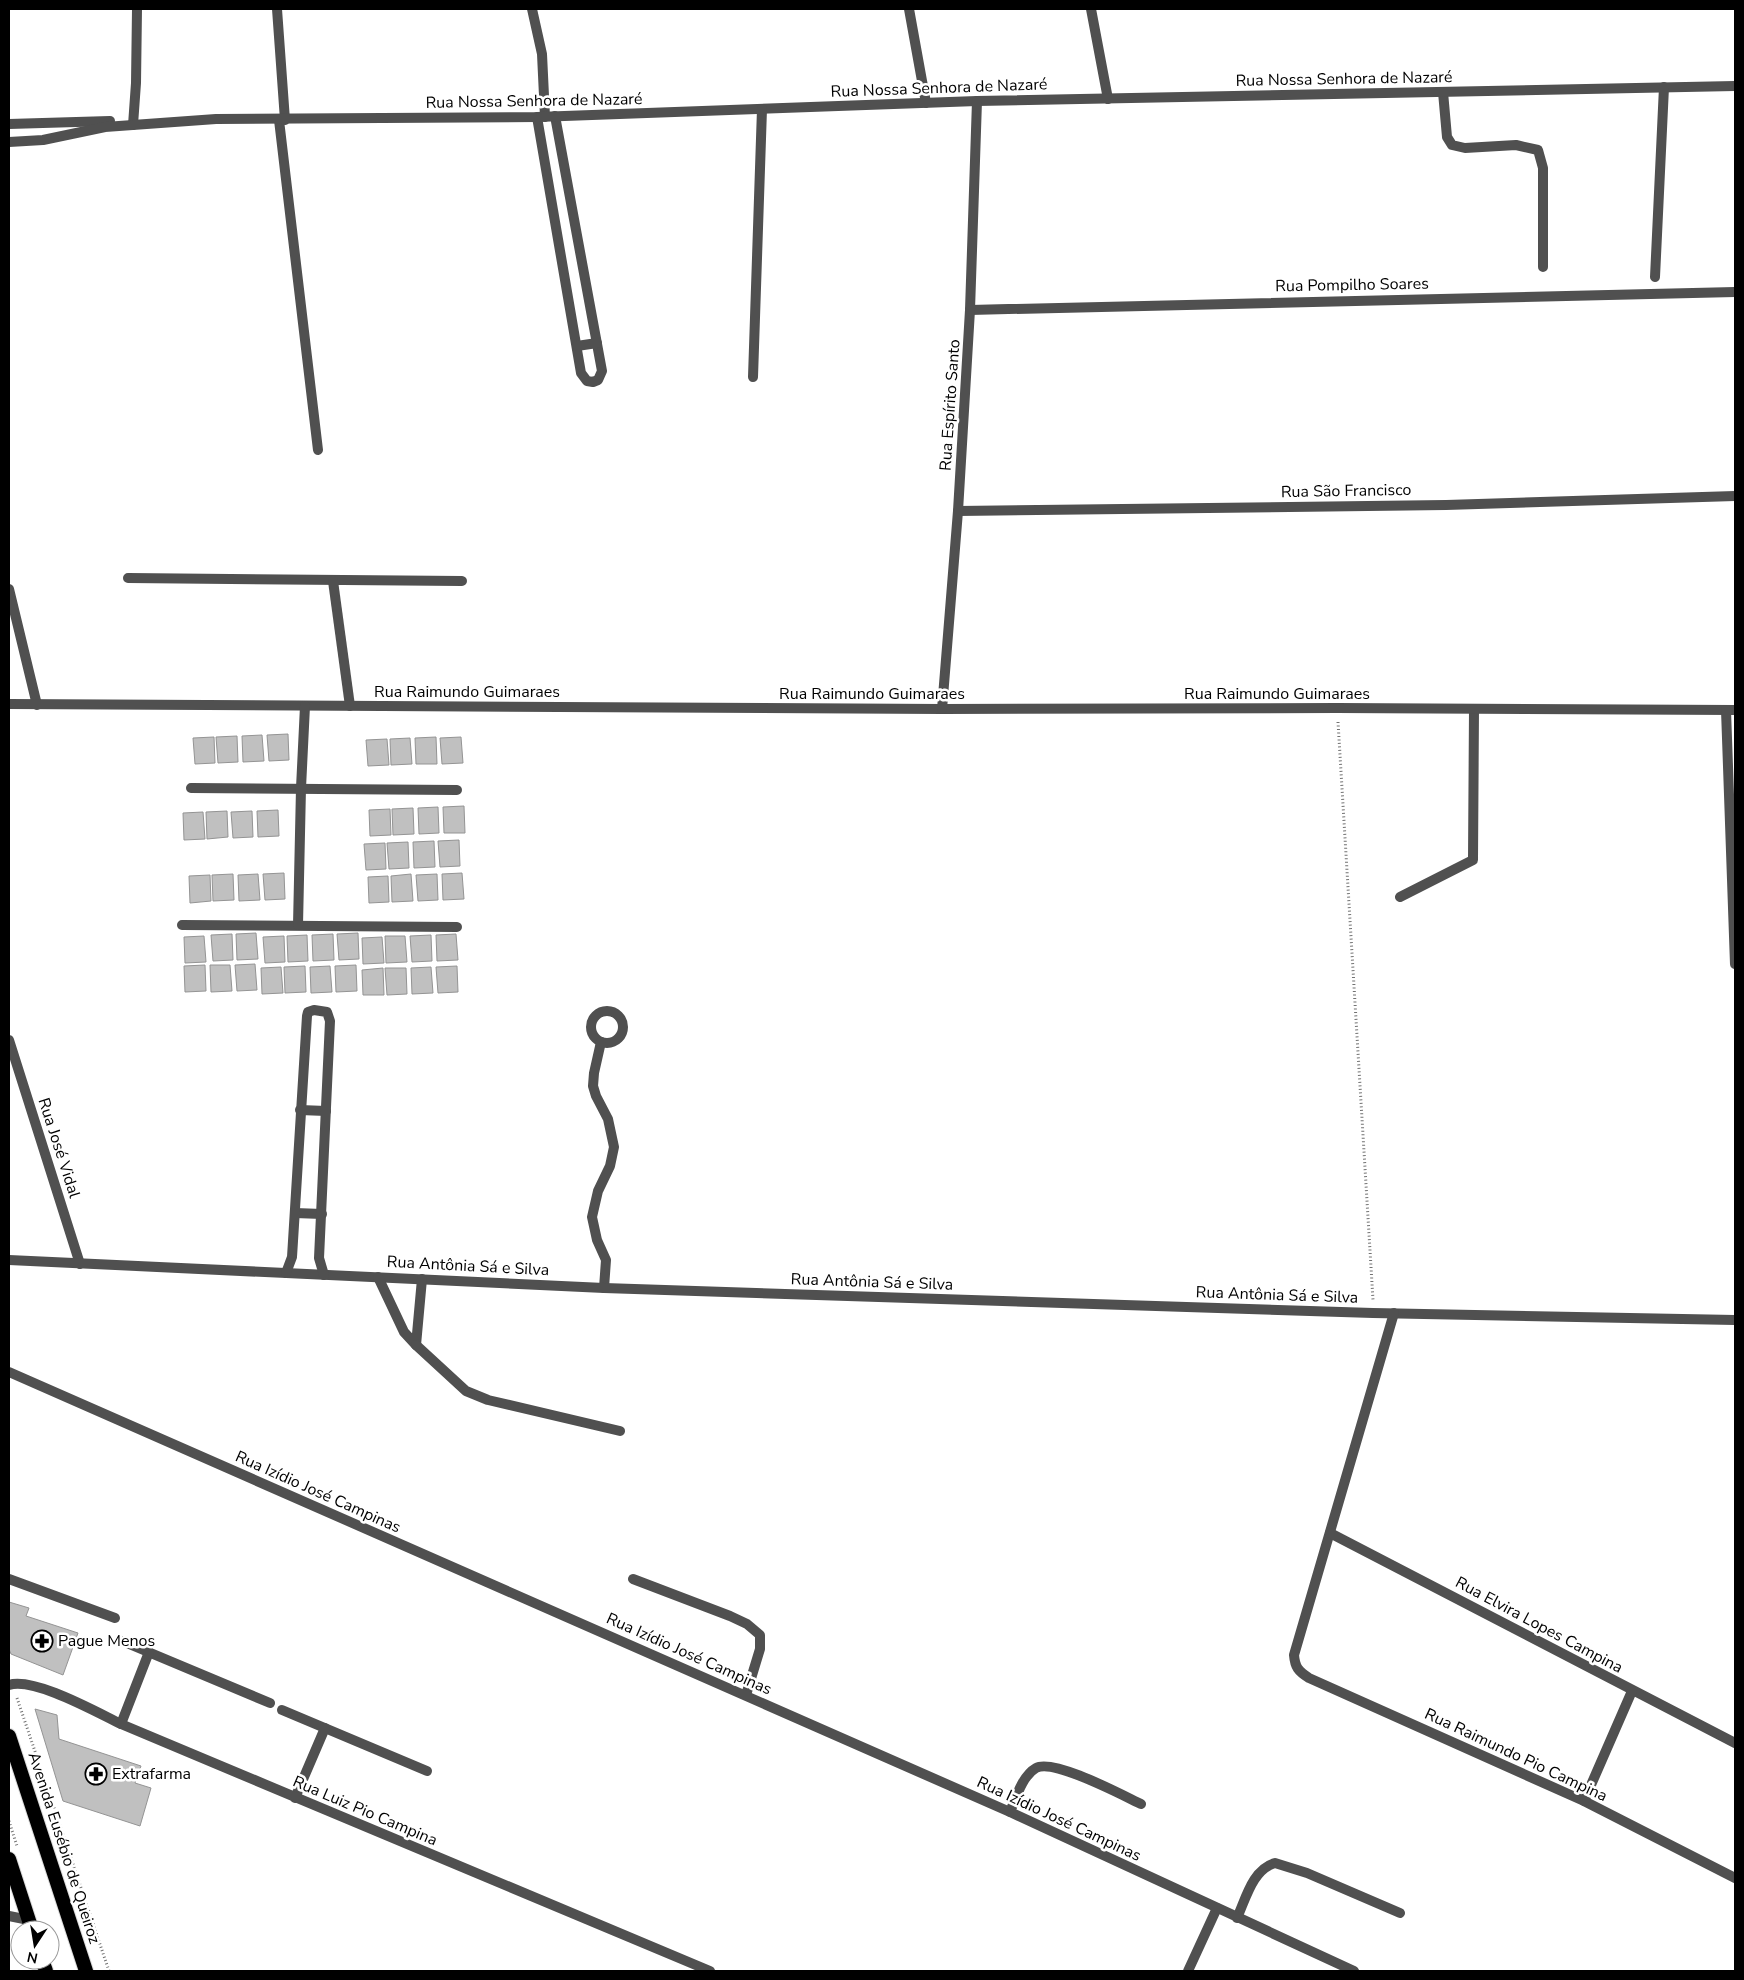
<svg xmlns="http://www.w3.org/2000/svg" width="1744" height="1980" viewBox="0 0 1744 1980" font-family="'Nunito Sans',sans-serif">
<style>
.building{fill:#c0c0c0;stroke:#949494}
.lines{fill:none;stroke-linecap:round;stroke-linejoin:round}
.trunk-casing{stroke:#dbdbdb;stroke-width:16}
.path{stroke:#727272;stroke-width:3;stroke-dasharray:1 2.5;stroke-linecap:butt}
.service{stroke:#505050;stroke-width:10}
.minor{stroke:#505050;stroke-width:10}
.tertiary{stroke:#505050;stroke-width:10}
.trunk{stroke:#000;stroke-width:14}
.labels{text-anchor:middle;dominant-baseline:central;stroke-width:5;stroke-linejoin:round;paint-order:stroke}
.street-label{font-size:16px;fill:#000;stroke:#fff}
.poi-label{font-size:16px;fill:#000;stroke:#fff;text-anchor:start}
</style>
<rect width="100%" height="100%" fill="#fff"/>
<g class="building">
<polygon points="288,734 289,760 269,761 267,735"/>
<polygon points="262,735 264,761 243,762 242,736"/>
<polygon points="237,736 238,762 218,763 216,737"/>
<polygon points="214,737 215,763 195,764 193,738"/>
<polygon points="436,737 437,764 416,764 415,738"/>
<polygon points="461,737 463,763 442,764 440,738"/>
<polygon points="410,738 412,764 391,765 390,739"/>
<polygon points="387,739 389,765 368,766 366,740"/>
<polygon points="464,806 465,833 444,833 443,807"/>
<polygon points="438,807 439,833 419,834 418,808"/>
<polygon points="413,808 414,834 393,835 392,809"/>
<polygon points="390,809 391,835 370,836 369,810"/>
<polygon points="278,810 279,836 258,837 257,811"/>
<polygon points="227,811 228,837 207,839 206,812"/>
<polygon points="252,811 253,837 233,838 231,812"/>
<polygon points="203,812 205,839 184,840 183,813"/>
<polygon points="459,840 460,866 440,867 438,841"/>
<polygon points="434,841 435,867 414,868 413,842"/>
<polygon points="408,842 409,868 389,869 387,843"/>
<polygon points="385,843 386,869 366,870 364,844"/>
<polygon points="284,873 285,899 265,900 263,874"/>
<polygon points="462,873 464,899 443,900 442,874"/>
<polygon points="233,874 234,900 213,901 212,875"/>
<polygon points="258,874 260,900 239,901 238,875"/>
<polygon points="411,874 413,901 392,902 391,876"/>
<polygon points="437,874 438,900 418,901 416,875"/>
<polygon points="210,875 211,901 190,903 189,876"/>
<polygon points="388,876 389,902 369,903 368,877"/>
<polygon points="256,933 258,959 237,960 236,934"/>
<polygon points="358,933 359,959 339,960 337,934"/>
<polygon points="232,934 233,960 213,961 211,935"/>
<polygon points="333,934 334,960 313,961 312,935"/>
<polygon points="456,934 458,960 437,961 436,935"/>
<polygon points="307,935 308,961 288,962 287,936"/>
<polygon points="431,935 432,961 412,962 410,936"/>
<polygon points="204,936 206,962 185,963 184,937"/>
<polygon points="284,936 285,962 265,963 263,937"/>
<polygon points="385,936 405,936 407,962 386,963"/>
<polygon points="382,937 384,963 363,964 362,938"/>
<polygon points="255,964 257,990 237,991 235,965"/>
<polygon points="205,965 206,991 185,992 184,966"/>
<polygon points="210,965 230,965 232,991 211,992"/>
<polygon points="356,965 357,991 336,992 335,966"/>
<polygon points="305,966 306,992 285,993 284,967"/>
<polygon points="330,966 332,992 311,993 310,967"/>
<polygon points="457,966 458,992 438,993 436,967"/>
<polygon points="281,967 283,993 262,994 261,968"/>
<polygon points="431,967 433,993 412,994 411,968"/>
<polygon points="383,968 384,995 363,995 362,970"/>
<polygon points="385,968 406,968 407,994 387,995"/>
<polygon points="9,1602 29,1608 26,1616 78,1633 63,1675 11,1654 9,1649"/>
<polygon points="35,1709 57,1715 59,1739 141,1766 135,1783 151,1788 140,1826 63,1801"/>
</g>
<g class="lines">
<g class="trunk-casing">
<g id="trunk">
<polyline points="9,1736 86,1971"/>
<polyline points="9,1859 32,1930"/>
<polyline points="42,1960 46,1971"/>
</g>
</g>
<g class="path">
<polyline points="1338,722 1373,1300"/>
<polyline points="17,1698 109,1971"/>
<polyline points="9,1821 17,1846"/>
</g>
<g class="service">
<polyline points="1443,92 1447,137 1452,145 1465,148 1516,145 1538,150 1543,168 1543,267"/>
<polyline points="9,589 37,705"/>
<polyline points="1400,897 1473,860 1474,709"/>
<polyline points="9,1579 115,1618"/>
</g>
<g class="minor">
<polyline points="277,9 285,120"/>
<polyline points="532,9 542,54 545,117"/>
<polyline points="909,9 926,103"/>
<polyline points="1091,9 1108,99"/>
<polyline points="537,117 581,373 587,381 593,382 598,380 602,371 555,116"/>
<polyline points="279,120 318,450"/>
<polyline points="9,124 110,121"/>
<polyline points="133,125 136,83 137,9"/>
<polyline points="9,142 43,140 105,127 216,119 537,117 977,101 1735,86"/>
<polyline points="1655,277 1664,87"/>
<polyline points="970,310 1735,292"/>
<polyline points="577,346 597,343"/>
<polyline points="753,377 762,109"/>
<polyline points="958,511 1446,505 1735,496"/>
<polyline points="128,578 462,581"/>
<polyline points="333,581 350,706"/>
<polyline points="9,704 942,709 1337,708 1735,710"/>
<polyline points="942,709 958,511 970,310 977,101"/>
<polyline points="1726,710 1735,964"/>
<polyline points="191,788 457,790"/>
<polyline points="182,925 457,927"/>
<polyline points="298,925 301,788 305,706"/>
<circle cx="607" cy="1027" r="16"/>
<polyline points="9,1040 80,1264"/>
<polyline points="601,1042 594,1073 593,1086 596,1096 608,1119 614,1147 610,1166 598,1191 592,1217 597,1240 606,1260 604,1288"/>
<polyline points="300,1110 326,1111"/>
<polyline points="295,1213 322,1214"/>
<polyline points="9,1260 604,1288 1373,1313 1735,1320"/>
<polyline points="286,1273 292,1257 307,1016 308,1012 314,1010 327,1012 330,1021 319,1258 324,1275"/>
<polyline points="378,1277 404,1332 416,1345 422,1279"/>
<path d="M1394,1313l-100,342c1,12 4,16 15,23l275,123 151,77"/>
<polyline points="416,1345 466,1391 488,1400 620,1431"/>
<polyline points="1330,1533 1735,1743"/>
<polyline points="633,1579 730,1616 747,1624 760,1635 760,1649 746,1695"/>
<polyline points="122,1641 270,1703"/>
<polyline points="282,1710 427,1771"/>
<polyline points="121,1724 149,1652"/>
<polyline points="295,1798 325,1728"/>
<polyline points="1584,1801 1632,1691"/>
<path d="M1010,1812c6,-14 12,-36 26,-44 17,-10 86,27 105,36"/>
<polyline points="9,1916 29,1920"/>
<path d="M1237,1918c9,-20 16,-49 38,-55l32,10 93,40"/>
<polyline points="1188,1971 1217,1908"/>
</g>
<g class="tertiary">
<polyline points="9,1372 1010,1812 1354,1971"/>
<path d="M9,1685c25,-8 87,27 112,39l589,247"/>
</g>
<use href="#trunk" class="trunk"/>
</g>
<defs>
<g id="pharmacy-ring" transform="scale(1.125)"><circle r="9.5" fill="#fff" stroke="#000" stroke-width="1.5"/><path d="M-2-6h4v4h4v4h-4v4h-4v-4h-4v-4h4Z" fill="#000"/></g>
</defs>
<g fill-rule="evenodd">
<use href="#pharmacy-ring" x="42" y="1641"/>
<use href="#pharmacy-ring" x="96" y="1774"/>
</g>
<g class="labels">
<g class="street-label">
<text transform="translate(1344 79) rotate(-1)">Rua Nossa Senhora de Nazaré</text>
<text transform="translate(939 88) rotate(-2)">Rua Nossa Senhora de Nazaré</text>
<text transform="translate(534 101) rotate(-1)">Rua Nossa Senhora de Nazaré</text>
<text transform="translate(1352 285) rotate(-1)">Rua Pompilho Soares</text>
<text transform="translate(950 405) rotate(-86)">Rua Espírito Santo</text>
<text transform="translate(1346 491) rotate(-1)">Rua São Francisco</text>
<text x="467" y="692">Rua Raimundo Guimaraes</text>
<text x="872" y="694">Rua Raimundo Guimaraes</text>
<text x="1277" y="694">Rua Raimundo Guimaraes</text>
<text transform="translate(59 1148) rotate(72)">Rua José Vidal</text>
<text transform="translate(468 1266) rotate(3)">Rua Antônia Sá e Silva</text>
<text transform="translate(872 1282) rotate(2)">Rua Antônia Sá e Silva</text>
<text transform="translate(1277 1295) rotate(2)">Rua Antônia Sá e Silva</text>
<text transform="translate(318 1492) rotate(24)">Rua Izídio José Campinas</text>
<text transform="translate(1539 1625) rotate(28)">Rua Elvira Lopes Campina</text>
<text transform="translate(689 1654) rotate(24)">Rua Izídio José Campinas</text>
<text transform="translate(1516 1755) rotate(25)">Rua Raimundo Pio Campina</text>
<text transform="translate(365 1811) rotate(23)">Rua Luiz Pio Campina</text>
<text transform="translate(1059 1819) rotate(25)">Rua Izídio José Campinas</text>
<text transform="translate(64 1848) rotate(72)">Avenida Eusébio de Queiroz</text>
</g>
<g class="poi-label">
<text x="58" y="1641">Pague Menos</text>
<text x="112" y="1774">Extrafarma</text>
</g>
</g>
<rect width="1744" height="1980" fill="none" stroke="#000000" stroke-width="20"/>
<g transform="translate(35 1945) rotate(192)"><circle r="24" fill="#ffffff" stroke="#999999"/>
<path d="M0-4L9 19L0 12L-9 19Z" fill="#000000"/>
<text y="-8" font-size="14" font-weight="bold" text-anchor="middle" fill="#000000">N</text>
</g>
</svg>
